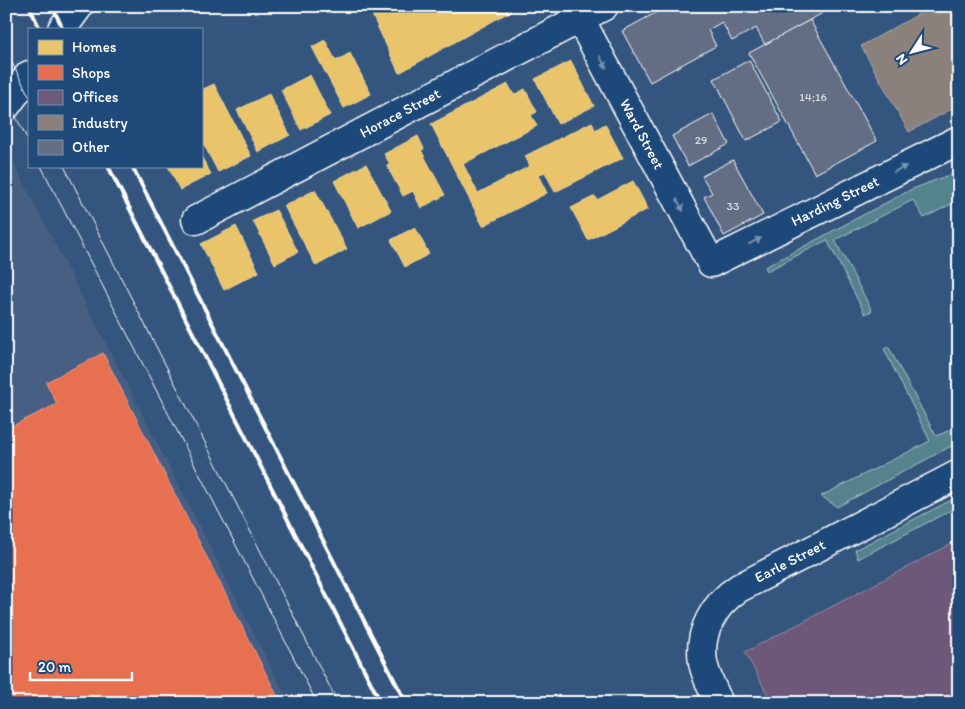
<svg xmlns="http://www.w3.org/2000/svg" width="965" height="709" viewBox="0 0 965 709" font-family="Itim,sans-serif">
<style>
.built{fill:#465f82}
.green{fill:#55838d;stroke:#aac1c6}
.homes{fill:#e9c46a;stroke:#f0d697}
.shops{fill:#e76f51;stroke:#ee9a85}
.offices{fill:#6d597a;stroke:#998ba2}
.industry{fill:#8a817c;stroke:#ada7a3}
.building{fill:#646e84;stroke:#fff}
.lines{fill:none;stroke-linecap:round;stroke-linejoin:round}
.minor-casing{stroke:#fff;stroke-width:31}
.secondary-casing{stroke:#fff;stroke-width:31}
.minor{stroke:#1f4a7a;stroke-width:28}
.secondary{stroke:#1f4a7a;stroke-width:28}
.tram{stroke:#fff;stroke-width:1}
.rail{stroke:#fff;stroke-width:4}
.oneway{fill:#7992af}
.labels{text-anchor:middle;dominant-baseline:central;stroke-width:5;stroke-linejoin:round;paint-order:stroke}
.number-label{font-size:12px;fill:#d8dbe0}
.street-label{font-size:15px;fill:#fff;stroke:#1f4a7a}
</style>
<rect width="100%" height="100%" fill="#34557d"/>
<filter id="ink" filterUnits="userSpaceOnUse"><feTurbulence type="fractalNoise" baseFrequency=".02" numOctaves="2"/><feDisplacementMap in="SourceGraphic" scale="10" xChannelSelector="R" yChannelSelector="G"/><feConvolveMatrix kernelMatrix="1 2 1 2 8 2 1 2 1" color-interpolation-filters="sRGB"/></filter>
<g filter="url(#ink)">
<polygon class="built" points="14,164 189,505 289,703 6,703 6,174"/>
<g class="green">
<polygon points="959,171 959,200 924,218 913,200 835,240 872,311 865,314 827,240 767,271 765,267 910,190"/>
<polygon points="888,346 936,436 959,426 959,442 837,507 821,496 930,441 884,349"/>
<polygon points="959,496 959,506 858,559 855,550"/>
</g>
<g class="homes">
<polygon points="368,6 509,6 511,11 399,73"/>
<polygon points="325,40 336,61 350,53 371,94 344,108 312,47"/>
<polygon points="571,61 594,106 558,124 535,79"/>
<polygon points="310,75 330,115 301,130 281,90"/>
<polygon points="214,84 251,156 218,172 201,139 201,90"/>
<polygon points="508,84 514,95 525,89 537,112 531,115 537,126 463,164 478,193 530,166 525,156 592,122 595,130 605,124 623,158 555,192 545,172 538,175 547,193 483,226 431,124"/>
<polygon points="269,94 290,135 258,152 237,110"/>
<polygon points="418,136 424,149 421,150 445,195 421,208 413,191 403,196 387,166 390,164 384,154"/>
<polygon points="201,156 211,174 180,190 168,166 201,166"/>
<polygon points="366,164 391,211 358,228 334,181"/>
<polygon points="633,181 648,209 588,240 571,208 595,196 597,200"/>
<polygon points="315,190 347,249 316,266 284,206"/>
<polygon points="276,210 298,252 275,264 253,221"/>
<polygon points="236,226 259,272 224,290 201,244"/>
<polygon points="415,227 429,254 405,267 391,240"/>
</g>
<polygon class="shops" points="103,353 281,703 6,703 6,429 57,404 46,382"/>
<polygon class="offices" points="959,540 959,703 772,703 745,652"/>
<polygon class="industry" points="915,6 959,6 959,105 909,132 861,46 919,14"/>
<g class="building">
<polygon points="668,6 835,6 765,45 756,28 732,41 722,22 708,30 716,46 650,82 622,31"/>
<polygon points="810,20 877,141 815,174 749,53"/>
<polygon points="749,60 782,122 746,141 714,79"/>
<polygon points="713,114 729,144 688,166 672,136"/>
<polygon points="733,160 763,215 724,236 704,197 712,193 702,176"/>
</g>
<g class="lines">
<g class="minor-casing">
<g id="minor">
<polyline points="573,6 711,263 959,140"/>
<polyline points="196,220 604,6"/>
<path d="M719,703c-6,-13 -13,-26 -16,-40 -5,-31 11,-59 36,-75l220,-114"/>
</g>
</g>
<g class="secondary-casing">
<g id="secondary">
<polyline points="62,29 79,6"/>
<polyline points="6,106 29,75"/>
</g>
</g>
<use href="#minor" class="minor"/>
<use href="#secondary" class="secondary"/>
<g class="tram">
<polyline points="6,51 29,96"/>
<polyline points="6,98 29,142"/>
<polyline points="41,166 317,703"/>
<polyline points="64,166 338,703"/>
</g>
<g class="rail">
<polyline points="29,6 40,29"/>
<polyline points="52,6 63,29"/>
<polyline points="108,166 381,703"/>
<polyline points="132,166 406,703"/>
</g>
</g>
<defs><path id="oneway-solid" d="M-6-.8H1V-3.2L6.5 0L1 3.2V.8H-6Z" transform="scale(1.25)"/></defs>
<g class="oneway">
<use href="#oneway-solid" transform="translate(603 62) rotate(62)"/>
<use href="#oneway-solid" transform="translate(900 169) rotate(-26)"/>
<use href="#oneway-solid" transform="translate(680 205) rotate(62)"/>
<use href="#oneway-solid" transform="translate(755 241) rotate(-26)"/>
</g>
</g>
<g class="labels">
<g class="number-label">
<text x="813" y="97">14;16</text>
<text x="701" y="140">29</text>
<text x="733" y="206">33</text>
</g>
<g class="street-label">
<text transform="translate(400 113) rotate(-28)">Horace Street</text>
<text transform="translate(642 134) rotate(62)">Ward Street</text>
<text transform="translate(835 201) rotate(-26)">Harding Street</text>
<text transform="translate(790 561) rotate(-27)">Earle Street</text>
</g>
</g>
<rect width="965" height="709" fill="none" stroke="#1f4a7a" stroke-width="25"/>
<rect x="12" y="12" width="940" height="684" fill="none" stroke="#fff" stroke-width="2" filter="url(#ink)"/>
<rect x="28" y="28" width="175" height="140" fill="#1f4a7a" stroke="#7992af"/>
<rect x="38" y="40" width="25" height="15" fill="#e9c46a" stroke="#7992af"/>
<text x="72" y="52" font-size="15" fill="#ffffff">Homes</text>
<rect x="38" y="65" width="25" height="15" fill="#e76f51" stroke="#7992af"/>
<text x="72" y="78" font-size="15" fill="#ffffff">Shops</text>
<rect x="38" y="90" width="25" height="15" fill="#6d597a" stroke="#7992af"/>
<text x="72" y="102" font-size="15" fill="#ffffff">Offices</text>
<rect x="38" y="115" width="25" height="15" fill="#8a817c" stroke="#7992af"/>
<text x="72" y="128" font-size="15" fill="#ffffff">Industry</text>
<rect x="38" y="140" width="25" height="15" fill="#646e84" stroke="#7992af"/>
<text x="72" y="152" font-size="15" fill="#ffffff">Other</text>
<g transform="translate(912 52) rotate(234)" stroke="#1f4a7a" stroke-width="4" paint-order="stroke">
<path d="M0-4L9 19L0 12L-9 19Z" fill="#ffffff"/>
<text y="-8" font-size="14" font-weight="bold" text-anchor="middle" fill="#ffffff">N</text>
</g>
<path d="M30 672v8h102v-8" fill="none" stroke="#ffffff" stroke-width="2.5"/>
<text x="38" y="672" font-size="15" fill="#ffffff" stroke="#1f4a7a" stroke-width="4" paint-order="stroke">20 m</text>
</svg>
